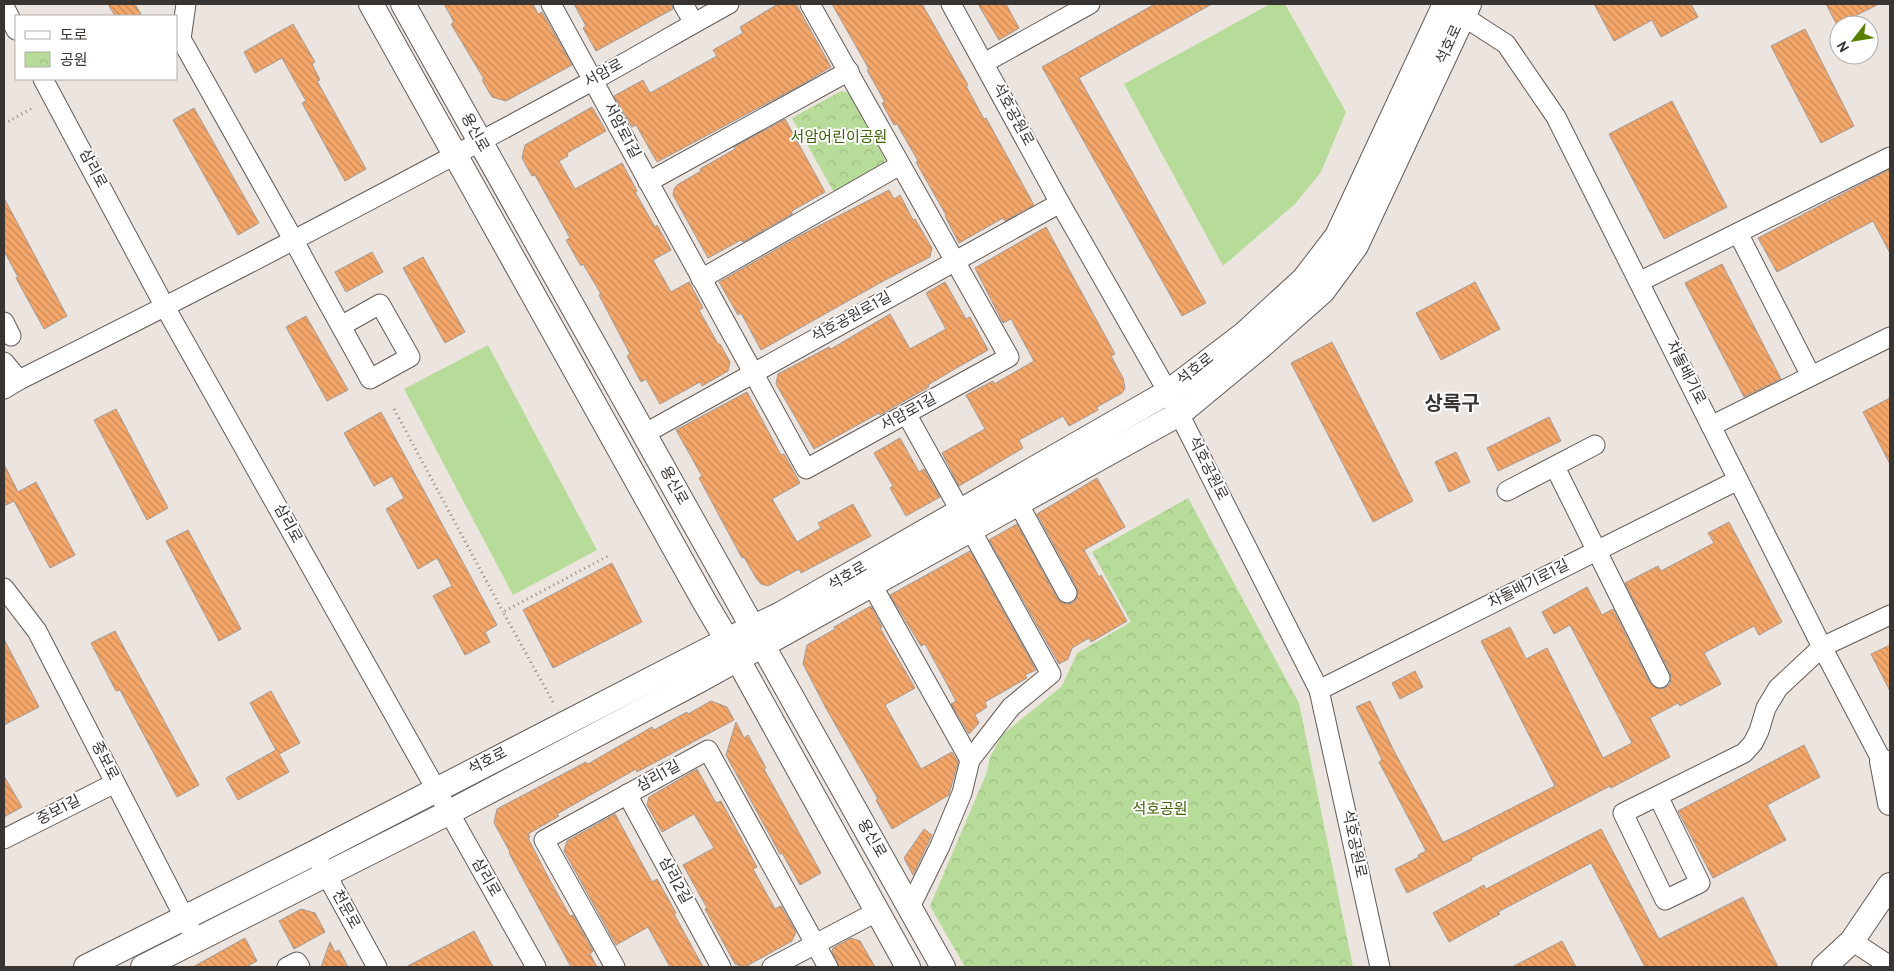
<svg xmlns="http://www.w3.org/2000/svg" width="1894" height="971" viewBox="0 0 1894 971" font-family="Overpass,'Noto Sans KR',sans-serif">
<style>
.park{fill:url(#park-crowns)}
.garden{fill:#b7db99}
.building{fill:url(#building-back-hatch);stroke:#a29a95}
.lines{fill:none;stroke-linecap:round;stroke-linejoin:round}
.minor-casing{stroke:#625b57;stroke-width:21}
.major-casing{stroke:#625b57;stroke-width:26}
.path{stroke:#8a8481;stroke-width:3;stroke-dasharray:1 4;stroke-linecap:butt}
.minor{stroke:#fff;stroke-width:19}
.major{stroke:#fff;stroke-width:24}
.labels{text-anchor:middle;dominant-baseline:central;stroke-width:4;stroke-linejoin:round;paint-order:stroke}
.street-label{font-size:15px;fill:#383432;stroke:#fff}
.park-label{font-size:15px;fill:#3b6106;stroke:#fff}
.district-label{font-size:20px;font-weight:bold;fill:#383432;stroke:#fff}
</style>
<defs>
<pattern id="park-crowns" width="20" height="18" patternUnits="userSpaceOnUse" patternTransform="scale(1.25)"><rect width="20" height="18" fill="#b7db99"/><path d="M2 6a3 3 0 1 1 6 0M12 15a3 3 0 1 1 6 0" fill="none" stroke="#9ebd84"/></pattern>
<pattern id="building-back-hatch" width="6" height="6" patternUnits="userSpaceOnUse" patternTransform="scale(1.25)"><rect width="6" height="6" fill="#f5a76a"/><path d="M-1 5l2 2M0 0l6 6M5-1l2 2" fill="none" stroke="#c78958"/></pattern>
</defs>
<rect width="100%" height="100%" fill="#ece4df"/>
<g class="park">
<polygon points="841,91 849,93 885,159 883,167 835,194 792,118"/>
<polygon points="1188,498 1299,703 1353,967 965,967 930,906 987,772 990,757 1002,735 1062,686 1077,653 1131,622 1092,552"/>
</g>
<g class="garden">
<polygon points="1270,4 1285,4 1346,112 1321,172 1295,204 1223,266 1124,84"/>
<polygon points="488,345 597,550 513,595 404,389"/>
</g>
<g class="building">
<polygon points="108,4 135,4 142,16 115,16"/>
<polygon points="444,4 533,4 538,14 542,12 572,65 506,101 492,97 482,80 484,79 451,24 454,22"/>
<polygon points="574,4 672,4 673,9 596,51 583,28 586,26"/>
<polygon points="778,4 796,4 831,67 801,85 657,162 636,125 632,127 614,96 643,80 650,93 717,56 713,50 743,33 740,27"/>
<polygon points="832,4 922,4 968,85 966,86 984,119 986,118 1034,205 1005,221 1003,218 959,243 945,216 946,215 916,162 918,161 897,124 894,125 882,103 885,102 867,70 869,69"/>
<polygon points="978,4 1006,4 1019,28 999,40"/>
<polygon points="1155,4 1212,4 1079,78 1206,303 1182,316 1042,67"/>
<polygon points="1594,4 1691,4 1698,17 1661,37 1652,20 1614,41"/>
<polygon points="1826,4 1879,4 1837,25"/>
<polygon points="293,24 315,62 312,64 320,80 317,81 366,169 345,181 302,103 306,101 282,58 255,73 244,52"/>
<polygon points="1805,29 1854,126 1821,143 1771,46"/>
<polygon points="1672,101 1727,207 1664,239 1609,134"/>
<polygon points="592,107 606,131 567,153 568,156 559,161 575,189 622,163 637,191 635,192 655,227 657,225 671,250 653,260 671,292 689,282 703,308 699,310 718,344 720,344 730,362 728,371 702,386 700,382 660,404 646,379 641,382 627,356 630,354 599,295 601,294 583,264 581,266 566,240 570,238 535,175 532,176 522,158 525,145"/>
<polygon points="194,108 259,223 238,235 173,120"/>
<polygon points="785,119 825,192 792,211 792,214 743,242 741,240 708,258 673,195 674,189 677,185 701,171 700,169 735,149 734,147"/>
<polygon points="1890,169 1890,253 1873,221 1777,272 1758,238"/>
<polygon points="889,190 894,199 900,195 913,220 915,219 932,248 930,257 885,280 761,350 741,313 738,315 719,282 803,234"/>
<polygon points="4,198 67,316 44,329 16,278 18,277 4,251"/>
<polygon points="1046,227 1115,354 1111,356 1123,378 1125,388 1122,393 1097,407 1098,410 1069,426 1063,416 1019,440 1023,448 959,486 942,453 985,429 966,395 993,381 994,384 1034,361 1011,319 1003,323 975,268"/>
<polygon points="372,252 383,272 346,292 335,272"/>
<polygon points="423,257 465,332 445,343 403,268"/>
<polygon points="1722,264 1781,379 1744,397 1685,283"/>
<polygon points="945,282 966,319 970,317 988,350 953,370 928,385 929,387 899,404 880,415 879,413 814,449 776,384 778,374 829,347 831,349 890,314 910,349 946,329 926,293"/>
<polygon points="1475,282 1500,329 1441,360 1416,313"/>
<polygon points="306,316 348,390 327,401 286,327"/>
<polygon points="1332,342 1413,501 1373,522 1291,363"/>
<polygon points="747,392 781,455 784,454 800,483 772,499 797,542 821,528 818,523 853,504 871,536 801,573 799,569 768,586 761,584 756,578 744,557 742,558 699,478 702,476 676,430"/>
<polygon points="1890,398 1890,464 1863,412"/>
<polygon points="116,409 168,508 147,520 94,420"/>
<polygon points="381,412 497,625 485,632 490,642 465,655 433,596 452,586 437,558 418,569 386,509 404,498 392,476 374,486 344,433"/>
<polygon points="1549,417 1561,441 1498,471 1487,448"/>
<polygon points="900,438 919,472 924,469 940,497 906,516 890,488 893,486 874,453"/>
<polygon points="1456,452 1470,482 1449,492 1435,462"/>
<polygon points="4,464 18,492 36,482 75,555 50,568 14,501 4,506"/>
<polygon points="1097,478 1125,527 1084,550 1099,577 1101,575 1127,621 1091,642 1089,638 1072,648 1068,659 1059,664 989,540 1017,524 1057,598 1061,602 1066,604 1073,603 1077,598 1077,588 1037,514"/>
<polygon points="1729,522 1782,622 1759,635 1754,626 1704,653 1721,684 1680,706 1678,703 1650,718 1670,757 1611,788 1610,786 1471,858 1472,860 1407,893 1395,869 1419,857 1418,855 1426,851 1379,762 1382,760 1356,707 1370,701 1393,749 1443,842 1459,835 1555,786 1481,641 1510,627 1526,659 1547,648 1603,758 1632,743 1570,625 1554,634 1542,612 1587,587 1602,615 1613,609 1650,683 1659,689 1665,688 1670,684 1671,678 1670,673 1625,583 1658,566 1661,571 1714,543 1708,533"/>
<polygon points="188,530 241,629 219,641 166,541"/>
<polygon points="970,551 1036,670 1025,675 1027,678 985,702 987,707 975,715 979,723 969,734 951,704 956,701 941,673 925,644 921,646 890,595"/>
<polygon points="612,563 642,622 553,668 523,610"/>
<polygon points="871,606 882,627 880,628 915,688 885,705 921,769 952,752 958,762 949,795 892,829 876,800 878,799 827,710 803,664 807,645 835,629 834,627"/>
<polygon points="115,631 199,785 177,797 120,690 116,691 91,643"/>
<polygon points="4,639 39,707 4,725"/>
<polygon points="1890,645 1890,691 1871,654"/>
<polygon points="1415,671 1423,687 1400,699 1392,683"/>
<polygon points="271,691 300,743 279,754 289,772 238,800 226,778 276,750 250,703"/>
<polygon points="711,701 727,707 734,720 637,772 636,769 557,814 559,816 528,834 530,837 528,838 548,877 570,916 573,915 593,951 590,954 597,967 571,967 529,890 509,853 510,852 494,823 497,809 586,762 588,764 652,727 654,730 687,712 688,714"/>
<polygon points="736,722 744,738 748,735 766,768 764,769 821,873 800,885 782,853 780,854 726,755"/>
<polygon points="1804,745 1820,777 1767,805 1786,840 1713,878 1678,811"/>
<polygon points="697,769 716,803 721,801 757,867 753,869 775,909 781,906 796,932 792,941 745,967 735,964 705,909 707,908 683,865 714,848 694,814 662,832 647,805 649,797"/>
<polygon points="4,776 22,807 4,817"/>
<polygon points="615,814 652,882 657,879 676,913 674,914 703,967 670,967 648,927 616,945 564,851 567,841"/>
<polygon points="924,829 932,835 913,875 904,858"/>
<polygon points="1601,829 1659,939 1743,897 1778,967 1645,967 1591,863 1498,912 1500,914 1449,942 1433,913 1484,885 1486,889"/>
<polygon points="301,909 315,913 325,932 294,949 279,921"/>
<polygon points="474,931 493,967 406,967"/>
<polygon points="245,938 257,961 246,967 193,967"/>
<polygon points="851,938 860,941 875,967 839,967 832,951 833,948"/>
<polygon points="1562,941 1576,967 1512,967"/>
<polygon points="330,942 335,952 339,950 348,967 321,967"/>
</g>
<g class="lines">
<g class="minor-casing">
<g id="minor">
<path d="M186,4l-5,35 112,200c25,47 52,94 77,140l40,-22 -30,-53 -39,22"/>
<polyline points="551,4 806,469 1009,357 810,4"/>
<polyline points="683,4 694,23"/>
<polyline points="951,4 1060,203 1168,392 1319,690 1380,967"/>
<polyline points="4,6 16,30"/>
<polyline points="1452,9 1506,44 1556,117 1822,647 1882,761 1890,771"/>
<polyline points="984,63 1090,4"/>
<polyline points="43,79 165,307 536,967"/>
<polyline points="648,182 849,71"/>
<polyline points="1738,233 1811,376"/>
<polyline points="701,279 900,165"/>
<polyline points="1639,282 1890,157"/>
<polyline points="4,322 11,336"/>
<polyline points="4,362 19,380"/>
<path d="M4,389l15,-9c193,-96 384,-196 573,-299 46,-25 91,-52 137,-77"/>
<polyline points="907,415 1051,674 1011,707 970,760 962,793 940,846 910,907"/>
<polyline points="1711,426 1890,337"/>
<polyline points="644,434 1060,203"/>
<polyline points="1555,467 1660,678"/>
<polyline points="1507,491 1595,445"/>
<polyline points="1018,503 1067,593"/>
<polyline points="872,585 970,760"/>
<polyline points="4,588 37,631 196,940"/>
<polyline points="1319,690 1738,480"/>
<polyline points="627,794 721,967"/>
<polyline points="1658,796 1700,883 1665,900 1623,813 1744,753 1753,743 1759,731 1766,708 1778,688 1822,647 1890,615"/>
<polyline points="4,839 115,783"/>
<polyline points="320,863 377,967"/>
<polyline points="1852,941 1890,966"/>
<polyline points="287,967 297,962 300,967"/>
<polyline points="615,967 544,840 708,750 828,967"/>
<polyline points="772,967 878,911"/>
</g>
</g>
<g class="major-casing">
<g id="major">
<polyline points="371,4 704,601 727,640 908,967"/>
<polyline points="403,4 943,967"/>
<polyline points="1882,761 1890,803"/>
<polyline points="86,967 314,853 727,640 781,614 1168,392 1244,334 1304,279 1337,236 1445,4"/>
<polyline points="143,967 448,813 700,680 1179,414 1260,347 1323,291 1356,246 1469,4"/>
<polyline points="1824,967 1852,941 1890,885"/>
</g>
</g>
<g class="path">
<polyline points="4,124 34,107"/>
<polyline points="394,409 503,612"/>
<polyline points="553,702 503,612 608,556"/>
</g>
<use href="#minor" class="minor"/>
<use href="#major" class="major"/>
</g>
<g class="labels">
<g class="street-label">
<text transform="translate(1450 45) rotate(-65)">석호로</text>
<text transform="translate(604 74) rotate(-29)">서암로</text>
<text transform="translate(1012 115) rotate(61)">석호공원로</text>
<text transform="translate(621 131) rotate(62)">서암로1길</text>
<text transform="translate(474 133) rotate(61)">용신로</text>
<text transform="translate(92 169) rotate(62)">삼리로</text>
<text transform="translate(852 318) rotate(-29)">석호공원로1길</text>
<text transform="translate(1196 370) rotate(-38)">석호로</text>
<text transform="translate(1685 373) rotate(63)">차돌배기로</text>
<text transform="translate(909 413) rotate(-29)">서암로1길</text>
<text transform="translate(1207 469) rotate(63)">석호공원로</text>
<text transform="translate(673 486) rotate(61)">용신로</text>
<text transform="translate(287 524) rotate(61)">삼리로</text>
<text transform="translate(848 577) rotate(-30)">석호로</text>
<text transform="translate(1529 585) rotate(-27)">차돌배기로1길</text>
<text transform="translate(104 761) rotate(63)">중보로</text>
<text transform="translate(488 762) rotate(-27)">석호로</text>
<text transform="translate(659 777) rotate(-29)">삼리1길</text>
<text transform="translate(59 811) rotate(-27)">중보1길</text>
<text transform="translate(871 839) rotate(60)">용신로</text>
<text transform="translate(1353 844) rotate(78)">석호공원로</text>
<text transform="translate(485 878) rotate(60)">삼리로</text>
<text transform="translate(674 881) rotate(61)">삼리2길</text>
<text transform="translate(345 910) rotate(61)">천문로</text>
</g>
<g class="park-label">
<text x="839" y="138">서암어린이공원</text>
<text x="1160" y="810">석호공원</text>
</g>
<g class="district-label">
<text x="1452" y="405">상록구</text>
</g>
</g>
<rect width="1894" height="971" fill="none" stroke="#383432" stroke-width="10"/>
<rect x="15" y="15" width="162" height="65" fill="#ffffff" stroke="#afaead"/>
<rect x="25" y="31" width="25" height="8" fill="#ffffff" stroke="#afaead"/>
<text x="60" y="40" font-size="15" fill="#383432">도로</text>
<rect x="25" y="52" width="25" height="15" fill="url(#park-crowns)" stroke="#afaead"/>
<text x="60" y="65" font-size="15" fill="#383432">공원</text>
<g transform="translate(1854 40) rotate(239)"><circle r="24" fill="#ffffff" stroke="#afaead"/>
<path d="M0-4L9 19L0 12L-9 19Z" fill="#598101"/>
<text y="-8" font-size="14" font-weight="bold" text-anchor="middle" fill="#383432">N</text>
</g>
</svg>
